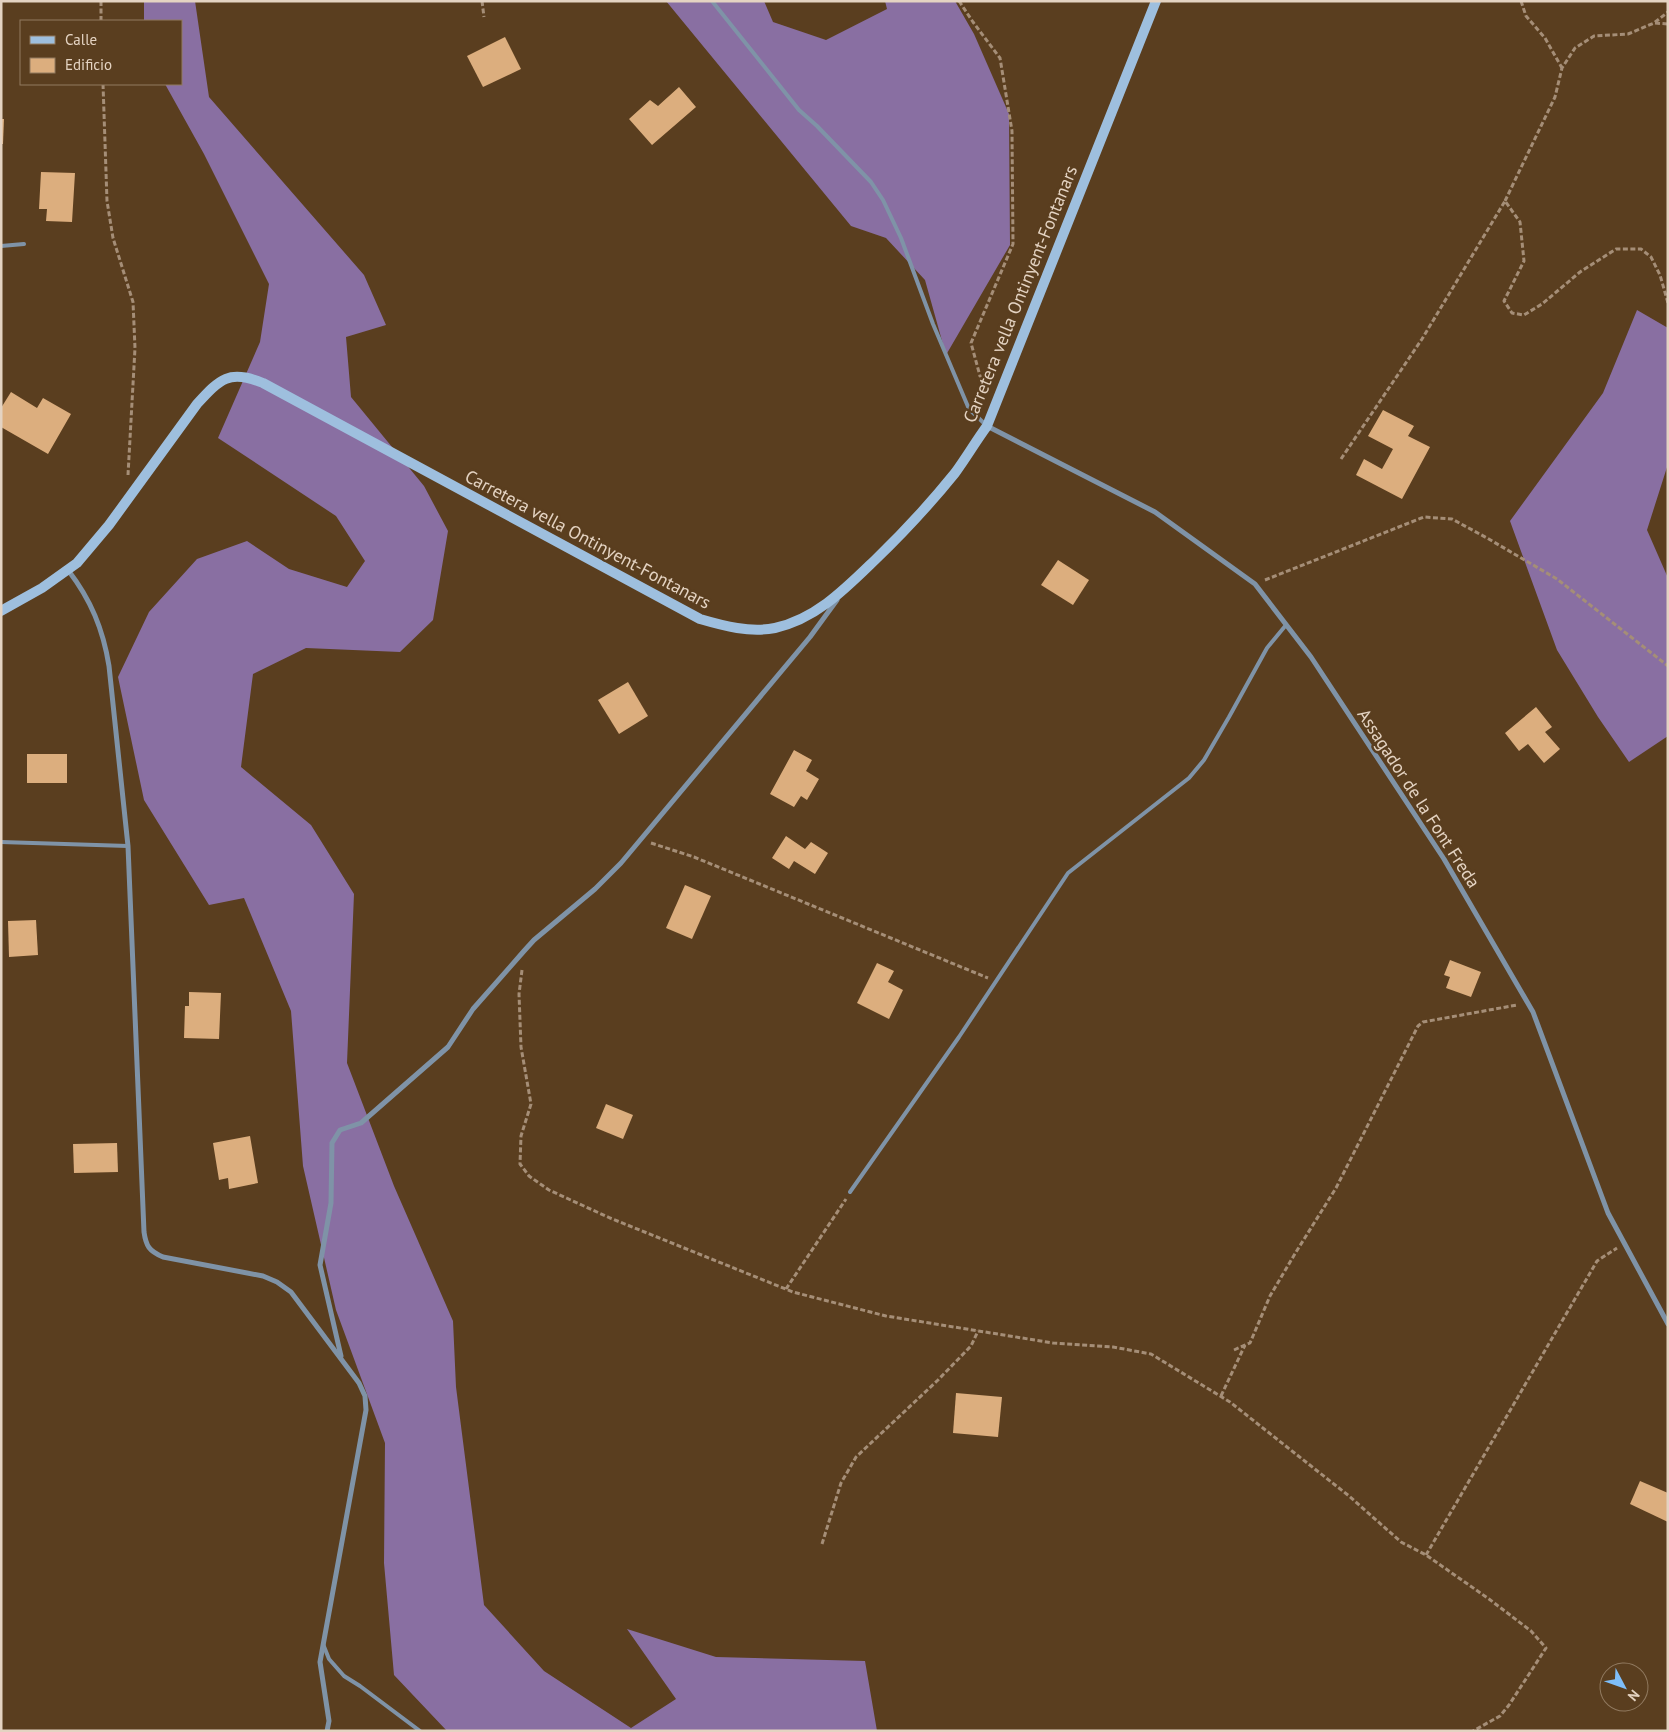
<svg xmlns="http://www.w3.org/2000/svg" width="1669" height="1732" viewBox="0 0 1669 1732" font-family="'PT Sans',sans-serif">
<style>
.forest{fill:#896fa2}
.building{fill:#dcae7e}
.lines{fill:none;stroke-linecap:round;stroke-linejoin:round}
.path{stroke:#a58e77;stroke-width:3;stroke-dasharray:5 2.5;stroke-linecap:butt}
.lane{stroke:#7f93a7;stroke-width:4}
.street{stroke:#7f93a7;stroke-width:5}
.secondary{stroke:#9ebfde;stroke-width:10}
.labels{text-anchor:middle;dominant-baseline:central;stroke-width:5;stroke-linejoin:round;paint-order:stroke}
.street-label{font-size:18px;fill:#e4d3c2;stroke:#5a3e1f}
</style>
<rect width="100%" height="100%" fill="#5a3e1f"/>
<g class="forest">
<polygon points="144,1 195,1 209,97 364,275 386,325 346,337 351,397 424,486 448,531 433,620 400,652 306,648 253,674 241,767 311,825 354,894 347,1063 394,1186 453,1321 456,1387 484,1605 544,1671 631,1728 676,1699 627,1629 716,1657 865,1661 877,1731 447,1731 394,1675 384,1563 385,1443 336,1310 303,1166 291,1011 244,898 209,905 144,800 118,677 149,612 197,559 247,541 289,569 347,587 365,561 336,516 218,438 260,342 269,284 204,154 165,84 181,84 181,21 144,21"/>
<polygon points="666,1 764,1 773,22 826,40 887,9 885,1 955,1 974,34 1009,114 1010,245 946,355 925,280 886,238 851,226"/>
<polygon points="1637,310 1668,328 1668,464 1647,530 1668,578 1668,736 1629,762 1598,717 1557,650 1510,521 1603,393"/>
</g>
<g class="building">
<polygon points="505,37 521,69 483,87 467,56"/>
<polygon points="679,87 696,107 652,145 629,119 650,100 658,106"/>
<polygon points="1,119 4,119 3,144 1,144"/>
<polygon points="41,172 75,173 72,222 46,221 47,209 39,209"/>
<polygon points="11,392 37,408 43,398 71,414 48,454 1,427 1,408"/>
<polygon points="1383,410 1414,426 1408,436 1430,447 1402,499 1356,475 1364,459 1382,469 1393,449 1368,436"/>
<polygon points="1058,560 1089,580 1073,605 1041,585"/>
<polygon points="628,682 648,716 619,734 598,700"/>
<polygon points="1536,707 1552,727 1545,732 1560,749 1544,763 1528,744 1519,751 1505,733"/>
<polygon points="794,750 812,760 806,771 819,779 807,800 801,796 794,807 770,794"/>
<rect x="27" y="754" width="40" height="29"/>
<polygon points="786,836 805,849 811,842 828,853 815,874 794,861 789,869 772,858"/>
<polygon points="685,885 711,896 692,939 666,928"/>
<polygon points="36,920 38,955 9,957 8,921"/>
<polygon points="1450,960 1481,972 1471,997 1446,988 1450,977 1444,975"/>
<polygon points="877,963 894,971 888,982 903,990 889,1019 857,1003"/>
<polygon points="189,992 221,993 219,1039 184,1038 185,1006 189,1006"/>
<polygon points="606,1104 633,1115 623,1139 596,1128"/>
<polygon points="250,1136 258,1183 229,1189 228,1178 219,1180 213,1143"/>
<polygon points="117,1143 118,1172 74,1173 73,1144"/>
<polygon points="956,1393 1002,1397 998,1437 953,1433"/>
<polygon points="1640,1481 1668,1493 1668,1522 1630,1504"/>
</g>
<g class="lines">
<g class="path">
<polyline points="101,1 101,21"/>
<polyline points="482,1 484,17"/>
<polyline points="959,1 973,22 1000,58 1012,131 1013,244 971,343 980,376 987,389"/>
<polyline points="1521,1 1526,16 1545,38 1562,68"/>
<polyline points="1655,23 1668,24"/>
<polyline points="103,84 107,201 113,238 133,302 135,348 128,475"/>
<polyline points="1505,201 1555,97 1562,68 1575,48 1594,36 1628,34 1654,23 1668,12"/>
<polyline points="1341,459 1422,339 1505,201 1520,222 1524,261 1504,301 1512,313 1524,315 1542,304 1580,272 1616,249 1641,249 1651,257 1660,275 1668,303"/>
<polyline points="1265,580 1424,517 1452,519 1487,538 1557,579 1668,666"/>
<polyline points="651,843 694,857 988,978"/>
<polyline points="522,970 519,994 521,1047 531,1104 521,1136 520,1164 529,1176 549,1190 610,1218 793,1292 886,1316 1053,1343 1113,1347 1151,1354 1230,1402 1349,1496 1401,1542 1426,1555 1489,1599 1531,1631 1546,1648 1509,1705 1500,1716 1473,1731"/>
<polyline points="786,1289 846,1199"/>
<polyline points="1234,1350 1250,1343 1270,1296 1296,1252 1336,1188 1418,1026 1423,1022 1517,1005"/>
<polyline points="1221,1396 1245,1345"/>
<polyline points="822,1544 841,1483 856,1457 938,1380 971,1346 978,1331"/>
<polyline points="1426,1555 1597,1261 1617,1248"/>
</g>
<g class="lane">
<polyline points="712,1 799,110 817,126 871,182 883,200 901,238 933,324 969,409 987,426"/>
<polyline points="1,246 24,244"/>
<polyline points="1,842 128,846"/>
<polyline points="850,1192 959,1037 1068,873 1189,778 1204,760 1229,717 1267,648 1286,625"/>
<polyline points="323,1644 329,1659 344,1676 360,1686 420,1731"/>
</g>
<g class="street">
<polyline points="987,426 1155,512 1255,584 1311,657 1444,859 1533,1012 1608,1213 1668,1324"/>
<path d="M68,570c23,30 35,59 41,96l19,180 16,386c2,14 5,19 19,25l100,19 14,6 14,10 68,91 6,13 1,14 -46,252 9,59 -2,10"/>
<polyline points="341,1356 320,1265 331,1203 332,1143 340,1130 361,1123 448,1047 473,1009 524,951 534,940 595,889 621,863 810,637 837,600"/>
</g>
<path class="secondary" d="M1,611l41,-23 35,-25 32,-38 88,-121c23,-25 32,-35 66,-21l437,236c24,7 50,14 75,9 41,-9 70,-39 100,-68 28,-27 55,-56 80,-87 11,-15 21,-32 32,-47l169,-425"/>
</g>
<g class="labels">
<g class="street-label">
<text transform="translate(1020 294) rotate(-68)">Carretera vella Ontinyent-Fontanars</text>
<text transform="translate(588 539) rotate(28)">Carretera vella Ontinyent-Fontanars</text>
<text transform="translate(1419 798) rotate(57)">Assagador de la Font Freda</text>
</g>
</g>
<rect width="1669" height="1732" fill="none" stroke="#e4d3c2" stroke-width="5"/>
<rect x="20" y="20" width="162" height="65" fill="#5a3e1f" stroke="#917a60"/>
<rect x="30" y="36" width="25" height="8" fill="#9ebfde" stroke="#917a60"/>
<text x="65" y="45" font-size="15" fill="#e4d3c2">Calle</text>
<rect x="30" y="58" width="25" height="15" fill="#dcae7e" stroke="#917a60"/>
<text x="65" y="70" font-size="15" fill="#e4d3c2">Edificio</text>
<g transform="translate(1624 1687) rotate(131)"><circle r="24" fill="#5a3e1f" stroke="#917a60"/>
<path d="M0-4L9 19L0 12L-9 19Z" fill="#7ebef9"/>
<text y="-8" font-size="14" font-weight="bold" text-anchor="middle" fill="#e4d3c2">N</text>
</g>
</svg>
